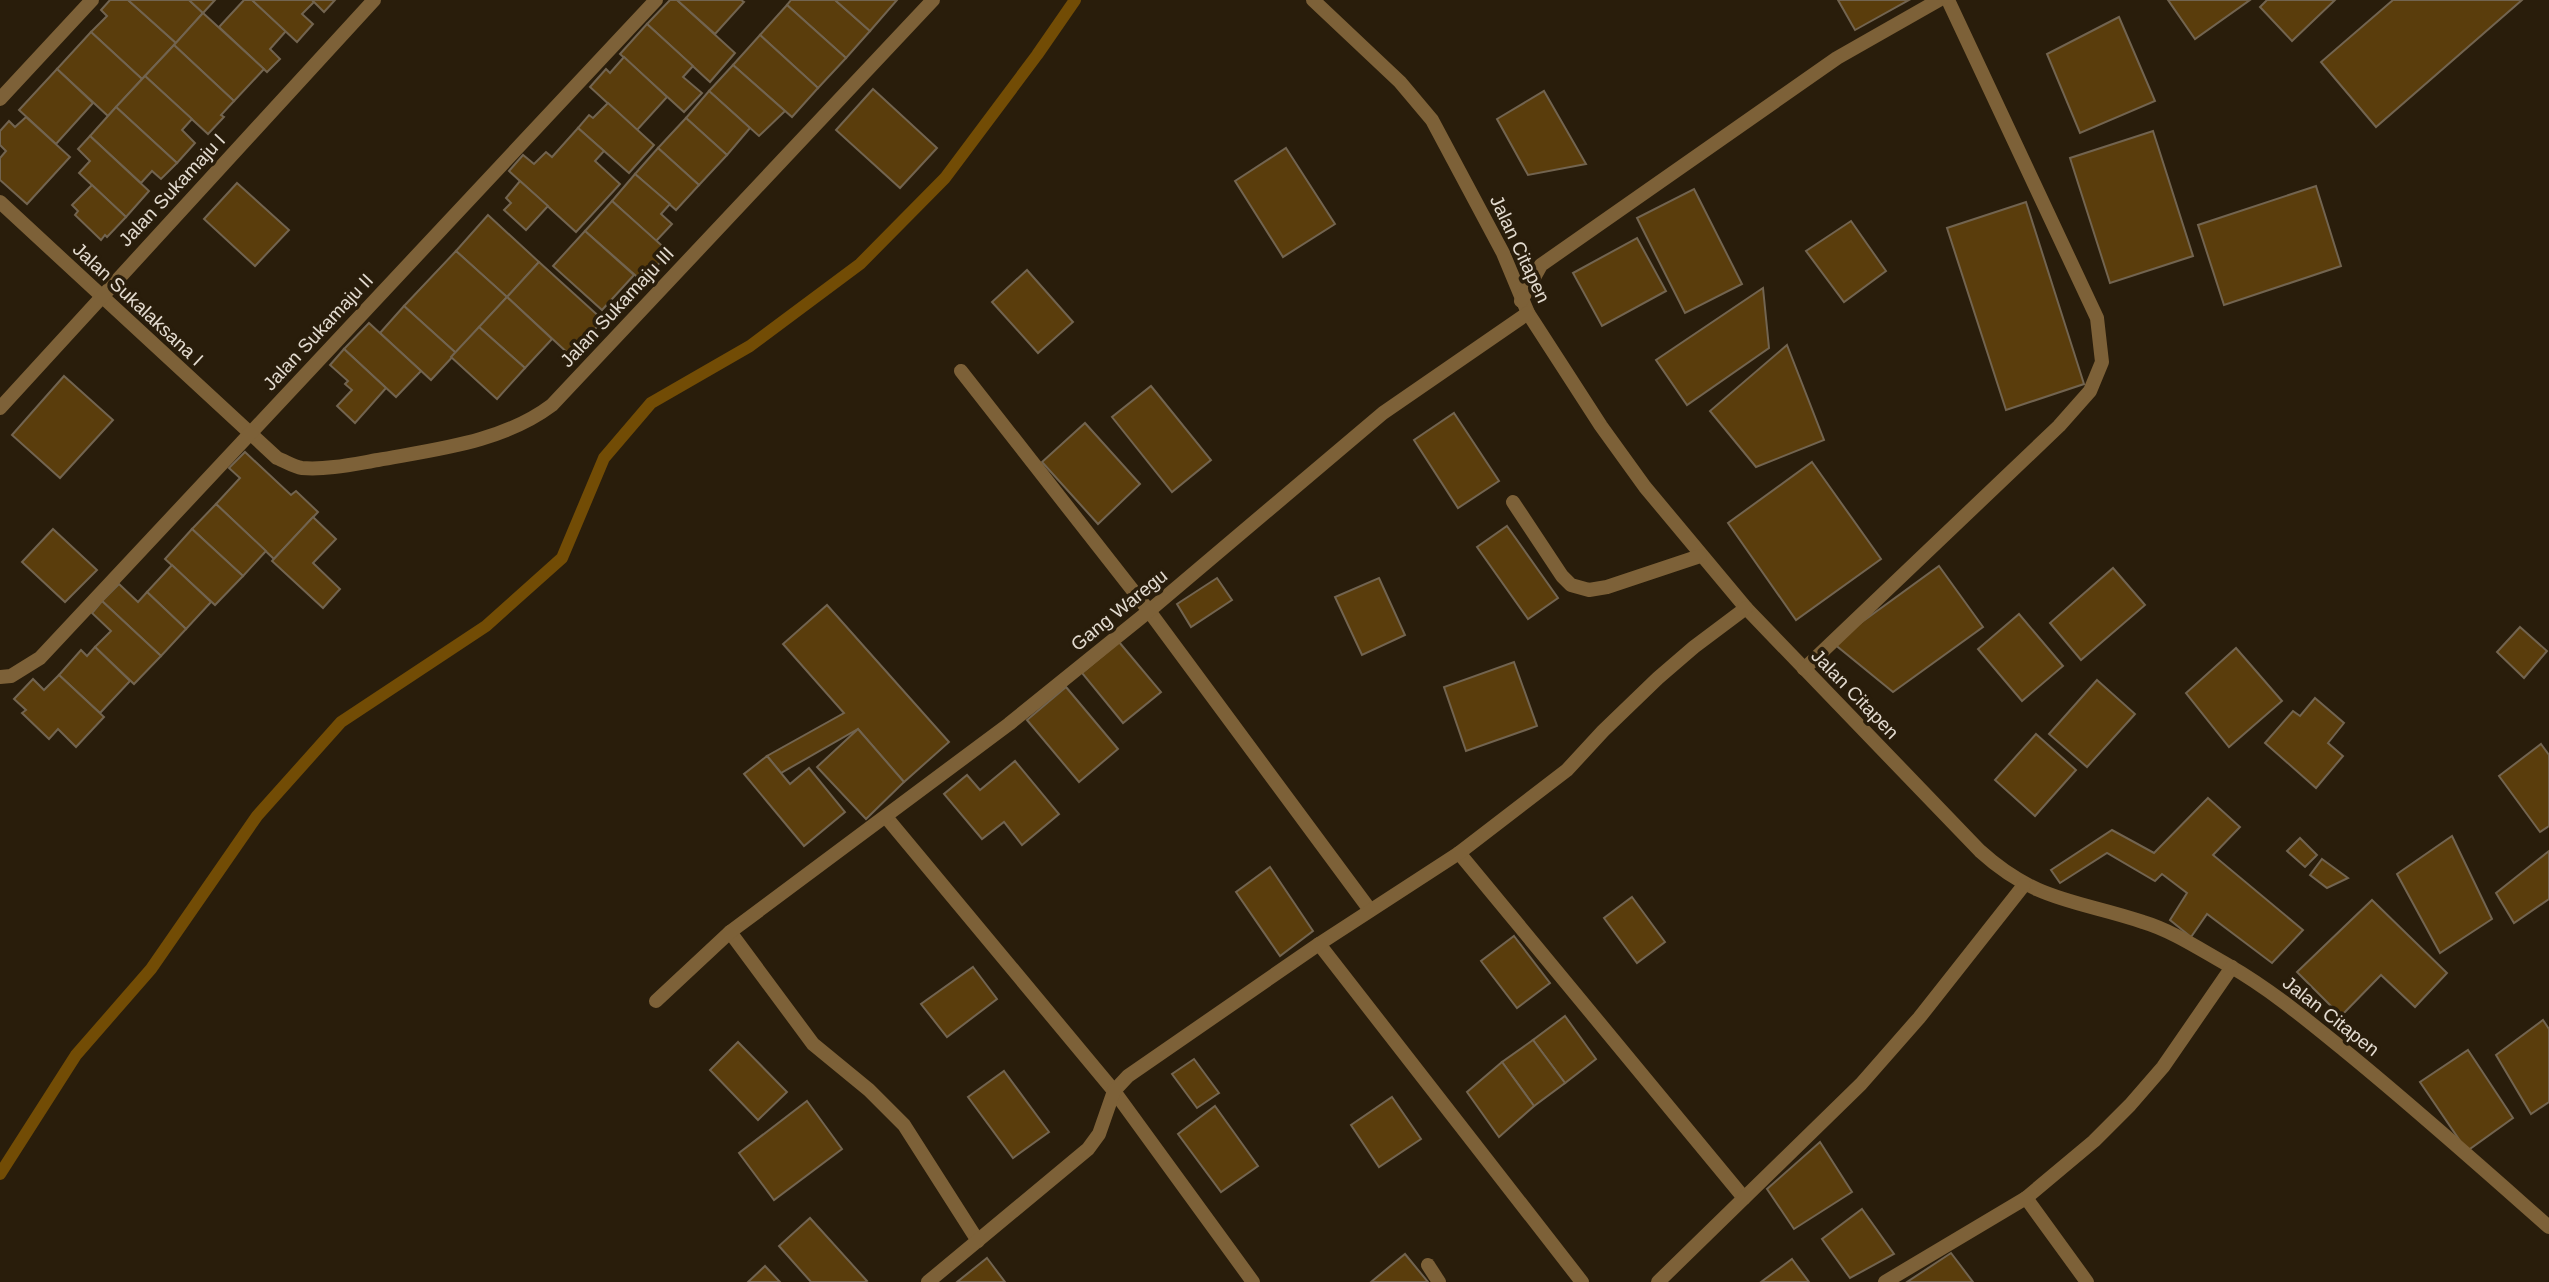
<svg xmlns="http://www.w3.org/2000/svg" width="2549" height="1282" viewBox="0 0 2549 1282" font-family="Arial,sans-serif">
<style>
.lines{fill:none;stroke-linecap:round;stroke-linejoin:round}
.stream{stroke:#724c05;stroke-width:12}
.building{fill:#5a3d0c;stroke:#726450;stroke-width:2}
.street{stroke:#7d6138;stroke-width:14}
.labels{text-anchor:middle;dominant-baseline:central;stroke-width:7;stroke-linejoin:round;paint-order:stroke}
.street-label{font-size:19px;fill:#e3dbd0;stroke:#291d0b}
</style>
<rect width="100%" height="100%" fill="#291d0b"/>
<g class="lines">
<polyline class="stream" points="0,1174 76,1055 151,969 257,816 341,722 486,626 562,558 604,458 651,403 750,346 860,264 945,178 1037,55 1075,0"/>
</g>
<g class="building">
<polygon points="110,0 128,0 176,43 142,79 91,32 107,16 101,10"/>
<polygon points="128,0 189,0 203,13 176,43"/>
<polygon points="189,0 215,0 203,13"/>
<polygon points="244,0 252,0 286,31 270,49 280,59 267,72 219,27"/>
<polygon points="252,0 312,0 314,2 302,14 313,24 297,42"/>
<polygon points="312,0 335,0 324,12"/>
<polygon points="670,0 677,0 735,53 710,82 647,24"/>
<polygon points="677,0 741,0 744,2 715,34"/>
<polygon points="791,0 835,0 870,31 846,58 787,5"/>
<polygon points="835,0 897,0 870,31"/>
<polygon points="1838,0 1909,0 1855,30"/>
<polygon points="2168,0 2250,0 2195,39"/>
<polygon points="2267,0 2335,0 2292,41 2260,7"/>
<polygon points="2393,0 2522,0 2376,127 2321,62"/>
<polygon points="787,5 846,58 818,88 760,35"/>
<polygon points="203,13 264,69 234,101 174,45"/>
<polygon points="2119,17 2155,101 2080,133 2047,54"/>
<polygon points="647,24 693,66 683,77 702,93 684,112 620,54"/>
<polygon points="91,32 142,79 108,116 57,69"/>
<polygon points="760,35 818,88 792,117 733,65"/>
<polygon points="174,45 234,101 221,115 224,117 208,134 145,76"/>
<polygon points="624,57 667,97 637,130 590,87 606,69 610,73"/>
<polygon points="733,65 785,111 759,136 709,91"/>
<polygon points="57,69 93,103 56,144 19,110"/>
<polygon points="145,76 192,119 182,130 195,143 177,163 116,107"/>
<polygon points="873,89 937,148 900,188 836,130"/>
<polygon points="709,91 750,128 727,155 686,118"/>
<polygon points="1544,91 1586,164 1528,175 1497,119"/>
<polygon points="608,103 654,145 629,173 578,128 589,115 593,118"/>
<polygon points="116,107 177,163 161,179 152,171 141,183 90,136"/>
<polygon points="26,117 70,157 27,204 0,180 0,158 6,151 0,145 0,131 9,121 15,127"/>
<polygon points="686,118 727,155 699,185 658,148"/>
<polygon points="578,128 604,151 595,161 620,184 576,232 509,171 523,155 534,164 546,152 552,157"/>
<polygon points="2153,131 2193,256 2110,283 2070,158"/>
<polygon points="90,136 149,191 126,217 79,173 90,161 78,149"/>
<polygon points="658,148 699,185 676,210 635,174"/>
<polygon points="1286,148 1335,224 1283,257 1235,181"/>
<polygon points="635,174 670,204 661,214 672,224 656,241 612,201"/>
<polygon points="520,181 548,206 526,230 504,210 511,203 506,198"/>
<polygon points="237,183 289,230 255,266 204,219"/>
<polygon points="92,185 126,217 107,237 105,235 101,240 75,215 78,211 72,205"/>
<polygon points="2316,186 2341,266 2224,305 2198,225"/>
<polygon points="1694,189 1742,284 1685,313 1637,218"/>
<polygon points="612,201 669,252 643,282 585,231"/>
<polygon points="2026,202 2084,384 2006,410 1947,228"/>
<polygon points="488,215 539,262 507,297 456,251"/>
<polygon points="1851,221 1886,271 1844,302 1806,251"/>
<polygon points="585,231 634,275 602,310 553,266"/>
<polygon points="1637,238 1666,291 1602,326 1573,273"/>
<polygon points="456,251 507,297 456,353 404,306"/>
<polygon points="539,262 603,320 571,356 507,297"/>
<polygon points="1027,270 1073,322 1038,353 992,302"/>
<polygon points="1763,288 1769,348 1687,405 1656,360"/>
<polygon points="507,297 552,339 525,368 479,327"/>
<polygon points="404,306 456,353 431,380 380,333"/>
<polygon points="369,323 421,371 396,397 344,349"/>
<polygon points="479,327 525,368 497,399 451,357"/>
<polygon points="1787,345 1824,440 1756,467 1710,411"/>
<polygon points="344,349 386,388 355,423 337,406 352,390 345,384 348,381 330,365"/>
<polygon points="64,376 113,420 60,478 12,435"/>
<polygon points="1151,386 1211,460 1172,492 1112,417"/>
<polygon points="1454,413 1499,481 1458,508 1414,440"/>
<polygon points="1085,423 1140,484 1098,524 1042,462"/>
<polygon points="245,452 291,495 296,491 318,512 274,559 216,504 240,478 229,468"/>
<polygon points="1812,462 1881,559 1796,620 1728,523"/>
<polygon points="216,504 266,551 243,576 192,529"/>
<polygon points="313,517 336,539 313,563 340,589 323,608 272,561"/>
<polygon points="1507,526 1558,598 1528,619 1477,547"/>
<polygon points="53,529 97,570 65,602 22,562"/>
<polygon points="192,529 243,576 215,605 165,559"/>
<polygon points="172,565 211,602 186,629 147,592"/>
<polygon points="1939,566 1983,627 1893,692 1833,643"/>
<polygon points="2113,568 2145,605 2081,660 2050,623"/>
<polygon points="1217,578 1232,600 1191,627 1177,604"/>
<polygon points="1379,578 1405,635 1362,655 1335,597"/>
<polygon points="119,584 138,602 147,592 186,629 161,656 102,601"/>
<polygon points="102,601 161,656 134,684 95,647 111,631 92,613"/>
<polygon points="827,605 949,742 904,782 858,729 781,773 767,756 844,713 783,644"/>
<polygon points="2019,614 2063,666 2022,701 1978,649"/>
<polygon points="2520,627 2547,651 2524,678 2497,652"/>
<polygon points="1119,642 1161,692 1123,723 1082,673"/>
<polygon points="95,647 130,681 100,713 59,675 81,650 87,656"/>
<polygon points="2236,648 2282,701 2229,747 2186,693"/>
<polygon points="1514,662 1537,726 1466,751 1444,687"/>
<polygon points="59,675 104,717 76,747 58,729 49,739 22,713 26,710 14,699 33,679 44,690"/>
<polygon points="2097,680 2135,714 2087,767 2049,734"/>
<polygon points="1066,687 1118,749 1079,782 1027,720"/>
<polygon points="2315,698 2344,723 2328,743 2343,756 2316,788 2265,743 2293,711 2300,716"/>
<polygon points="858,729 904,782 866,819 817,767"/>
<polygon points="2036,734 2076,770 2035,816 1995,780"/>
<polygon points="2541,744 2549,755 2549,826 2540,832 2499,776"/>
<polygon points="767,756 790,784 809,768 845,812 804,846 744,774"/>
<polygon points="1015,761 1059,814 1022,845 1004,822 982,839 944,794 967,775 980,790"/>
<polygon points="2208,798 2240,827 2213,855 2303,930 2272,963 2207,914 2191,937 2170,920 2187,893 2162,874 2155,881 2107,853 2060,883 2051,870 2112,830 2154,853"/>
<polygon points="2452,836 2492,919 2440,953 2397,874"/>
<polygon points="2300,838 2317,855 2305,867 2287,851"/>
<polygon points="2549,851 2549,899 2514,923 2496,893"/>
<polygon points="2322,859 2348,878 2327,888 2310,875"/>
<polygon points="1270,867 1313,931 1280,956 1236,892"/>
<polygon points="1632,897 1665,942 1637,963 1604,918"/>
<polygon points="2372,900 2447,973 2415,1007 2381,975 2341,1016 2297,972"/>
<polygon points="1514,936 1550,983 1517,1008 1481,961"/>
<polygon points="973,967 997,999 947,1037 921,1004"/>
<polygon points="1565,1016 1596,1059 1565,1083 1533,1040"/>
<polygon points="2543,1020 2549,1029 2549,1102 2531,1114 2496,1055"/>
<polygon points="1533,1040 1565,1083 1534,1106 1502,1062"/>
<polygon points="738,1042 787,1092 758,1120 710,1070"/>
<polygon points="2468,1050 2513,1118 2467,1151 2420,1082"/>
<polygon points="1194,1059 1219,1093 1197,1108 1172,1074"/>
<polygon points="1502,1062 1534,1106 1499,1137 1467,1092"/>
<polygon points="1004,1071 1049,1132 1013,1158 968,1097"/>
<polygon points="1392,1097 1421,1139 1379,1167 1351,1125"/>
<polygon points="807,1101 842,1149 774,1200 739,1153"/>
<polygon points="1215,1106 1258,1166 1221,1192 1178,1134"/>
<polygon points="1820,1142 1852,1192 1794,1229 1767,1189"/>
<polygon points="1862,1209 1894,1254 1850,1278 1822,1239"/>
<polygon points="810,1218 867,1281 865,1282 811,1282 779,1246"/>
<polygon points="1951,1253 1973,1282 1907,1282"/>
<polygon points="1405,1254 1428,1282 1371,1282"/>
<polygon points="987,1258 1005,1282 957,1282"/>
<polygon points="1792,1259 1809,1282 1761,1282"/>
<polygon points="765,1266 780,1282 748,1282"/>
</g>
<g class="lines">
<g class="street">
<path d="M1313,0l87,82 32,38 71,133 25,60 73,113 44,61 101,121 234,243c56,51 97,49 163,71 30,9 58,28 85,43 42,24 79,55 116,85 70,57 137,117 205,177"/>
<polyline points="0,99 92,0"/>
<path d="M0,202l277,256c8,3 17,9 25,10 25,2 52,-4 76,-8 60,-11 125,-18 174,-55l381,-405"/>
<polyline points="1521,301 1541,265 1837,58 1939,0"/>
<polyline points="961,371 1149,611 1370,910"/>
<polyline points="0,408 374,0"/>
<polyline points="1513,502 1562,576 1571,585 1589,590 1607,587 1700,556"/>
<polyline points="1804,669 2059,426 2090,391 2102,362 2097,318 1948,0"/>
<polyline points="0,677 11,676 40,658 656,0"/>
<polyline points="886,817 1114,1091 1253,1282"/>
<polyline points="1459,853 1744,1198"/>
<polyline points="730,932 813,1044 869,1090 904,1125 978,1241"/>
<polyline points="1319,944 1582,1282"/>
<polyline points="656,1001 730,932 1009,724 1149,611 1383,413 1528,313"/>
<polyline points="2026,1198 2087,1282"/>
<polyline points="1428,1265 1439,1282"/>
<polyline points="928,1282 1088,1149 1099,1134 1114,1091 1128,1076 1319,944 1459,853 1567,770 1603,731 1658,678 1694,647 1746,608"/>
<polyline points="1658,1282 1861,1084 1919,1018 2024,885"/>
<polyline points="1885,1282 2026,1198 2094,1141 2130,1105 2163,1067 2232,967"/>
</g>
</g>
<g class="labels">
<g class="street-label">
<text transform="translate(172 190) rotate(-47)">Jalan Sukamaju I</text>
<text transform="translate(1520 249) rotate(65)">Jalan Citapen</text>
<text transform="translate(138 304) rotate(43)">Jalan Sukalaksana I</text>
<text transform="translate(617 307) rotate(-47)">Jalan Sukamaju III</text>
<text transform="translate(318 332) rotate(-47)">Jalan Sukamaju II</text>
<text transform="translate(1119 610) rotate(-39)">Gang Waregu</text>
<text transform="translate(1855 694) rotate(46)">Jalan Citapen</text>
<text transform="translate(2331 1016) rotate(38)">Jalan Citapen</text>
</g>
</g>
</svg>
